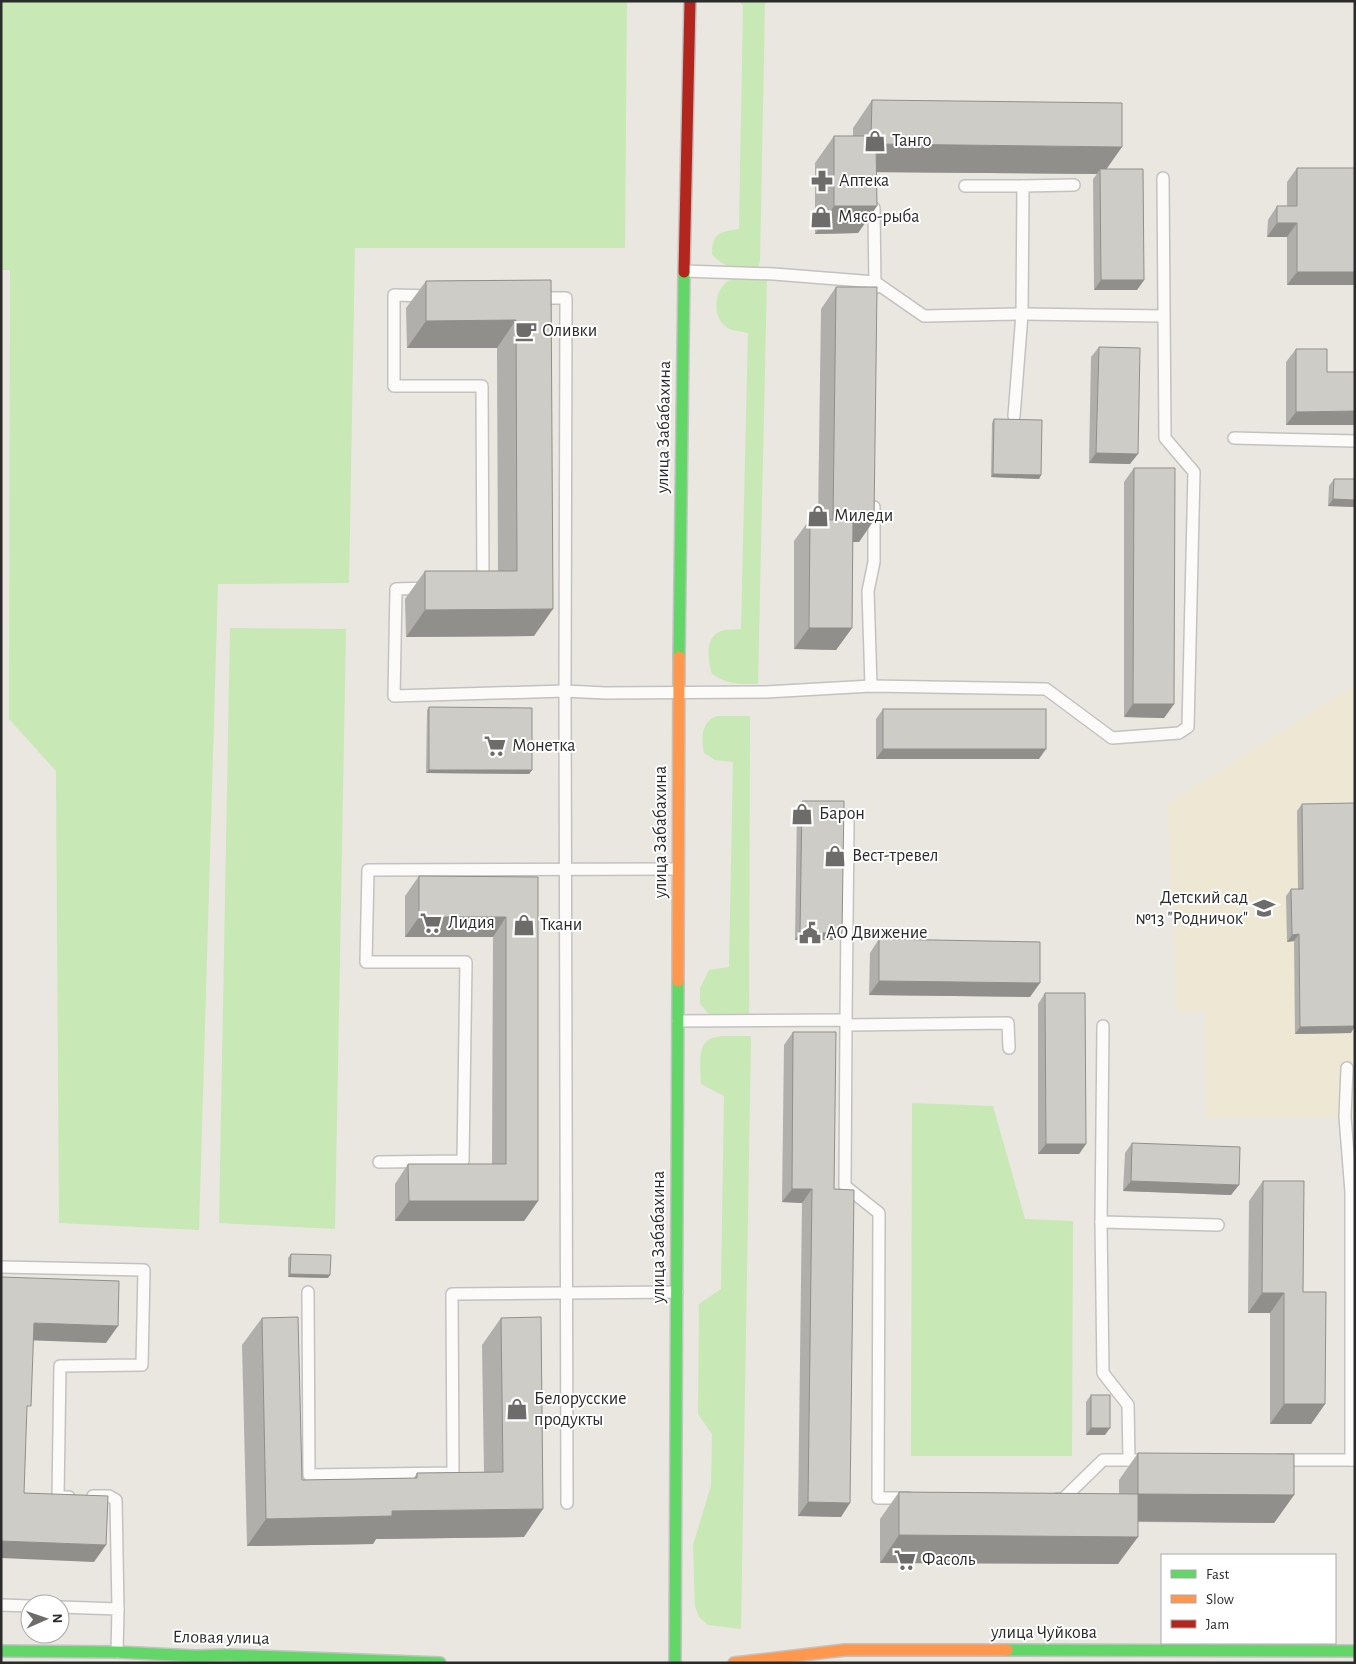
<svg xmlns="http://www.w3.org/2000/svg" width="1356" height="1664" viewBox="0 0 1356 1664" font-family="'Alegreya Sans',sans-serif">
<style>
.education{fill:#eee7d4}
.green{fill:#c8e8b6}
.lines{fill:none;stroke-linecap:round;stroke-linejoin:round}
.lane-casing{stroke:#c3c2c2;stroke-width:14}
.fast-casing{stroke:#c3c2c2;stroke-width:14}
.slow-casing{stroke:#c3c2c2;stroke-width:14}
.jam-casing{stroke:#c3c2c2;stroke-width:14}
.lane{stroke:#fcfbfa;stroke-width:11}
.fast{stroke:#63d668;stroke-width:11}
.slow{stroke:#ff974d;stroke-width:11}
.jam{stroke:#b3261e;stroke-width:11}
.wall{fill:#b1afab}
.shaded-wall{fill:#908f8b}
.building{fill:#ceccc7;stroke:#908f8b}
.labels{text-anchor:middle;dominant-baseline:central;stroke-width:4;stroke-linejoin:round;paint-order:stroke}
.poi-label{font-size:18px;fill:#2b2b2b;stroke:#fff;text-anchor:start}
.street-label{font-size:18px;fill:#2b2b2b;stroke:#fff}
</style>
<rect width="100%" height="100%" fill="#eae6e0"/>
<polygon class="education" points="1355,685 1355,1117 1206,1118 1205,1012 1177,1013 1168,804"/>
<g class="green">
<polygon points="1,1 627,1 625,248 355,248 349,583 218,584 199,1230 59,1223 56,771 9,719 10,270 1,270"/>
<path d="M739,1h26l-5,261 -2,5c-19,0 -32,4 -46,-13 0,-22 9,-22 27,-25l4,-223z"/>
<path d="M740,276h27l-9,408c-20,0 -29,1 -46,-10 -4,-13 -8,-37 9,-43 5,-2 14,-1 20,-2l7,-296c-8,-2 -17,-2 -23,-7 -11,-9 -11,-30 -2,-40 4,-6 11,-8 17,-10z"/>
<polygon points="230,628 346,629 335,1229 219,1223"/>
<path d="M717,716h33l-1,299 -40,-1 -9,-10v-16l9,-18 20,-3 4,-205 -18,-2 -11,-7c-3,-15 -3,-31 13,-37z"/>
<path d="M722,1036h29l-10,593 -33,-4 -9,-8 -4,-11 -2,-61 18,-59 1,-52 -14,-20 1,-110 22,-15 3,-193 -23,-12c0,-13 -5,-38 9,-45 3,-2 8,-2 12,-3z"/>
<polygon points="912,1103 993,1106 1025,1219 1073,1221 1072,1456 911,1456"/>
</g>
<g class="lines">
<g class="lane-casing">
<g id="lane">
<polyline points="965,186 1023,186"/>
<polyline points="874,208 875,288"/>
<polyline points="684,271 774,274 875,282 924,316 1022,314 1163,316"/>
<polyline points="429,296 394,295 394,386 482,386 483,587"/>
<polyline points="538,298 566,298 565,691 567,1503"/>
<polyline points="1014,416 1022,314 1023,186 1074,185"/>
<polyline points="1234,438 1355,441"/>
<polyline points="428,588 396,589 394,696 565,691 605,693 766,692 871,686 1046,689 1112,738 1179,733 1188,727 1194,472 1165,438 1163,178"/>
<polyline points="871,686 868,591 874,562 874,507"/>
<polyline points="846,1020 848,822"/>
<polyline points="678,1021 846,1020 845,1186 879,1213 878,1498 909,1498"/>
<polyline points="847,1025 1008,1023 1009,1048"/>
<polyline points="1103,1026 1101,1222 1103,1373 1128,1405 1129,1460"/>
<polyline points="1347,1068 1345,1117 1351,1192 1351,1460"/>
<polyline points="379,1162 463,1161 466,962 366,962 368,870 678,869"/>
<polyline points="1101,1222 1218,1225"/>
<polyline points="1,1267 144,1270 142,1365 60,1366 58,1497 69,1497"/>
<polyline points="308,1292 309,1475 453,1473 452,1294 677,1292"/>
<polyline points="1279,1460 1355,1460"/>
<polyline points="93,1496 109,1496 116,1500 118,1609"/>
<polyline points="1057,1499 1063,1499 1103,1460 1148,1460"/>
<polyline points="1,1605 30,1606"/>
<polyline points="60,1607 118,1609 117,1652"/>
</g>
</g>
<g class="fast-casing">
<g id="fast">
<polyline points="679,657 684,272"/>
<polyline points="1007,1650 1355,1651"/>
<polyline points="1,1651 117,1652 196,1656 226,1655 440,1663"/>
<polyline points="675,1663 678,981"/>
</g>
</g>
<g class="slow-casing">
<g id="slow">
<polyline points="678,981 679,657"/>
<polyline points="734,1663 845,1650 1007,1650"/>
</g>
</g>
<g class="jam-casing">
<polyline id="jam" points="684,272 690,1"/>
</g>
<use href="#lane" class="lane"/>
<use href="#fast" class="fast"/>
<use href="#slow" class="slow"/>
<use href="#jam" class="jam"/>
</g>
<g class="wall">
<polygon points="872,100 1106,169 1144,280 1137,290 1094,290 1093,179 1097,174 877,172 877,206 858,233 815,234 815,163 834,136 853,136 853,128"/>
<polygon points="1297,168 1355,285 1287,285 1287,237 1267,237 1268,220 1277,206 1287,206 1287,182"/>
<polygon points="551,280 534,636 406,637 405,599 425,571 498,571 497,348 407,348 406,308 426,281"/>
<polygon points="836,287 874,520 859,542 853,542 852,628 836,650 794,649 794,541 810,519 818,519 821,309"/>
<polygon points="1099,347 1130,464 1089,463 1091,357"/>
<polygon points="1296,349 1327,372 1355,372 1355,425 1286,425 1286,362"/>
<polygon points="994,419 1041,475 1039,479 991,477 992,423"/>
<polygon points="1134,468 1174,704 1164,718 1124,717 1124,482"/>
<polygon points="1334,479 1355,479 1355,507 1328,506 1329,486"/>
<polygon points="429,707 532,770 529,774 426,773 427,710"/>
<polygon points="883,709 1039,759 876,759 876,719"/>
<polygon points="802,801 837,940 795,940 797,808"/>
<polygon points="1302,804 1351,1033 1295,1034 1294,941 1287,942 1286,896 1291,889 1298,889 1297,811"/>
<polygon points="419,876 538,877 538,1201 524,1221 395,1221 395,1184 408,1164 492,1164 493,937 405,937 405,896"/>
<polygon points="879,939 1030,997 869,995 870,953"/>
<polygon points="1045,993 1086,1144 1079,1154 1038,1154 1038,1004"/>
<polygon points="793,1032 834,1189 841,1517 798,1516 802,1203 782,1202 784,1045"/>
<polygon points="1132,1143 1231,1195 1123,1191 1125,1153"/>
<polygon points="1263,1181 1303,1292 1325,1404 1311,1424 1270,1424 1270,1313 1248,1313 1249,1201"/>
<polygon points="291,1254 328,1278 288,1277 288,1258"/>
<polygon points="262,1318 302,1480 414,1478 417,1473 484,1472 482,1345 501,1318 524,1537 376,1539 373,1544 247,1546 242,1345"/>
<polygon points="1091,1395 1105,1435 1086,1435 1086,1402"/>
<polygon points="1138,1453 1294,1495 1274,1523 1138,1522 1118,1564 880,1563 880,1519 899,1492 1119,1494 1119,1480"/>
</g>
<g class="shaded-wall">
<polygon points="876,144 1122,147 1103,174 1100,169 1097,174 857,172"/>
<polygon points="834,206 877,206 858,233 815,234"/>
<polygon points="1277,223 1297,223 1287,237 1267,237"/>
<polygon points="1297,272 1355,272 1355,285 1287,285"/>
<polygon points="1101,280 1144,280 1137,290 1094,290"/>
<polygon points="516,320 497,348 407,348 426,321"/>
<polygon points="1355,411 1355,425 1286,425 1296,412"/>
<polygon points="1096,453 1138,454 1130,464 1089,463"/>
<polygon points="993,474 1041,475 1039,479 991,477"/>
<polygon points="1333,499 1355,500 1355,507 1328,506"/>
<polygon points="853,520 874,520 859,542 837,542"/>
<polygon points="553,609 534,636 406,637 425,610"/>
<polygon points="809,628 852,628 836,650 794,649"/>
<polygon points="1133,704 1174,704 1164,718 1124,717"/>
<polygon points="883,749 1046,749 1039,759 876,759"/>
<polygon points="429,770 532,770 529,774 426,773"/>
<polygon points="419,917 506,917 493,937 405,937"/>
<polygon points="800,933 842,933 837,940 795,940"/>
<polygon points="1299,934 1294,941 1287,942 1292,935"/>
<polygon points="879,981 1040,983 1030,997 869,995"/>
<polygon points="1355,1026 1351,1033 1295,1034 1300,1027"/>
<polygon points="1046,1144 1086,1144 1079,1154 1038,1154"/>
<polygon points="1131,1181 1239,1185 1231,1195 1123,1191"/>
<polygon points="792,1189 812,1189 802,1203 782,1202"/>
<polygon points="409,1201 538,1201 524,1221 395,1221"/>
<polygon points="290,1274 330,1275 328,1278 288,1277"/>
<polygon points="1262,1293 1284,1293 1270,1313 1248,1313"/>
<polygon points="34,1323 118,1326 106,1343 22,1340"/>
<polygon points="1284,1404 1325,1404 1311,1424 1270,1424"/>
<polygon points="1091,1428 1110,1428 1105,1435 1086,1435"/>
<polygon points="1138,1494 1294,1495 1274,1523 1119,1521"/>
<polygon points="808,1502 850,1503 841,1517 798,1516"/>
<polygon points="543,1509 524,1537 376,1539 373,1544 247,1546 266,1519 392,1511"/>
<polygon points="899,1535 1138,1537 1118,1564 880,1563"/>
<polygon points="1,1541 106,1545 94,1562 1,1558"/>
</g>
<g class="building">
<polygon points="872,100 1122,103 1122,147 876,144 877,206 834,206 834,136 871,136"/>
<polygon points="1297,168 1355,168 1355,272 1297,272 1297,223 1277,223 1277,206 1297,206"/>
<polygon points="1100,169 1143,169 1144,280 1101,280"/>
<polygon points="551,280 553,609 425,610 425,571 517,571 516,320 426,321 426,281"/>
<polygon points="836,287 877,287 874,520 853,520 852,628 809,628 810,519 833,520"/>
<polygon points="1099,347 1140,348 1138,454 1096,453"/>
<polygon points="1296,349 1327,349 1327,372 1355,372 1355,411 1296,412"/>
<polygon points="994,419 1042,420 1041,475 993,474"/>
<polygon points="1134,468 1175,468 1174,704 1133,704"/>
<polygon points="1334,479 1355,479 1355,500 1333,499"/>
<polygon points="429,707 532,708 532,770 429,770"/>
<rect x="883" y="709" width="163" height="40"/>
<polygon points="802,801 844,801 842,933 800,933"/>
<polygon points="1355,803 1355,1026 1300,1027 1299,934 1292,935 1291,889 1303,889 1302,804"/>
<polygon points="419,876 538,877 538,1201 409,1201 408,1164 506,1164 506,917 419,917"/>
<polygon points="879,939 1040,942 1040,983 879,981"/>
<polygon points="1045,993 1085,993 1086,1144 1046,1144"/>
<polygon points="793,1032 836,1032 834,1189 854,1190 850,1503 808,1502 812,1189 792,1189"/>
<polygon points="1132,1143 1240,1147 1239,1185 1131,1181"/>
<polygon points="1263,1181 1304,1181 1303,1292 1326,1292 1325,1404 1284,1404 1284,1293 1262,1293"/>
<polygon points="291,1254 331,1255 330,1275 290,1274"/>
<polygon points="1,1277 119,1281 118,1326 34,1323 31,1406 27,1406 24,1493 108,1496 106,1545 1,1541"/>
<polygon points="298,1317 302,1480 417,1478 417,1473 503,1472 501,1318 541,1317 543,1509 392,1511 392,1516 266,1519 262,1318"/>
<rect x="1091" y="1395" width="19" height="33"/>
<polygon points="1138,1453 1294,1454 1294,1495 1138,1494"/>
<polygon points="899,1492 1138,1494 1138,1537 899,1535"/>
</g>
<defs>
<g id="shop-bare" transform="scale(1.725)"><path d="M-5-2.5h2.3a2.7 3.5 0 0 1 5.4 0H5L5.5 6h-11ZM-1.5-2.5h3a1.5 2.3 0 0 0-3 0Z" fill="#6e6c6a" stroke="#fff" stroke-width="2.5" paint-order="stroke"/></g>
<g id="pharmacy-bare" transform="scale(1.725)"><path d="M-2-6h4v4h4v4h-4v4h-4v-4h-4v-4h4Z" fill="#6e6c6a" stroke="#fff" stroke-width="2.5" paint-order="stroke"/></g>
<g id="cafe-bare" transform="scale(1.725)"><path d="M-5.5-4.5H6V0H3Q3 3.5 0 3.5H-2.5Q-5.5 3.5-5.5 0ZM3-3.2v2h1.7v-2ZM-6 4.5H4V6H-6Z" fill="#6e6c6a" stroke="#fff" stroke-width="2.5" paint-order="stroke"/></g>
<g id="supermarket-bare" transform="scale(1.725)"><path d="M-6-5.5h2.5l.6 2H6L4.5 2H-2.5L-4.4-4H-6ZM-1.5 3.2a1.3 1.3 0 1 0 .1 0ZM3 3.2a1.3 1.3 0 1 0 .1 0Z" fill="#6e6c6a" stroke="#fff" stroke-width="2.5" paint-order="stroke"/></g>
<g id="school-bare" transform="scale(1.725)"><path d="M0-5L7-2L0 1L-7-2ZM-4 1L0 2.5L4 1V4Q0 6-4 4Z" fill="#6e6c6a" stroke="#fff" stroke-width="2.5" paint-order="stroke"/></g>
<g id="civic-bare" transform="scale(1.725)"><path d="M-.6-6.5H3V-4.5H.6V-3L4-1V1h2V6H-6V1h2V-1L-.6-3ZM-1.2 2.5V6h2.4V2.5Z" fill="#6e6c6a" stroke="#fff" stroke-width="2.5" paint-order="stroke"/></g>
</defs>
<g fill-rule="evenodd">
<use href="#shop-bare" x="875" y="141"/>
<use href="#pharmacy-bare" x="822" y="181"/>
<use href="#shop-bare" x="821" y="217"/>
<use href="#cafe-bare" x="526" y="331"/>
<use href="#shop-bare" x="818" y="516"/>
<use href="#supermarket-bare" x="495" y="746"/>
<use href="#shop-bare" x="802" y="814"/>
<use href="#shop-bare" x="835" y="856"/>
<use href="#school-bare" x="1264" y="908"/>
<use href="#supermarket-bare" x="431" y="923"/>
<use href="#shop-bare" x="524" y="925"/>
<use href="#civic-bare" x="810" y="933"/>
<use href="#shop-bare" x="517" y="1409"/>
<use href="#supermarket-bare" x="905" y="1560"/>
</g>
<g class="labels">
<g class="poi-label">
<text x="892" y="141">Танго</text>
<text x="839" y="181">Аптека</text>
<text x="838" y="217">Мясо-рыба</text>
<text x="542" y="331">Оливки</text>
<text x="834" y="516">Миледи</text>
<text x="512" y="746">Монетка</text>
<text x="819" y="814">Барон</text>
<text x="852" y="856">Вест-тревел</text>
<text x="1248" y="898" text-anchor="end">Детский сад<tspan x="1248" dy="21">№13 "Родничок"</tspan></text>
<text x="448" y="923">Лидия</text>
<text x="540" y="925">Ткани</text>
<text x="826" y="933">АО Движение</text>
<text x="534" y="1399">Белорусские<tspan x="534" dy="21">продукты</tspan></text>
<text x="922" y="1560">Фасоль</text>
</g>
<g class="street-label">
<text transform="translate(664 427) rotate(-89)">улица Забабахина</text>
<text transform="translate(661 832) rotate(-90)">улица Забабахина</text>
<text transform="translate(659 1237) rotate(-90)">улица Забабахина</text>
<text x="1044" y="1633">улица Чуйкова</text>
<text transform="translate(221 1638) rotate(1)">Еловая улица</text>
</g>
</g>
<rect width="1356" height="1664" fill="none" stroke="#2b2b2b" stroke-width="5"/>
<rect x="1161" y="1554" width="175" height="90" fill="#ffffff" stroke="#aaaaaa"/>
<rect x="1171" y="1570" width="25" height="8" fill="#63d668" stroke="#aaaaaa"/>
<text x="1206" y="1579" font-size="15" fill="#2b2b2b">Fast</text>
<rect x="1171" y="1595" width="25" height="8" fill="#ff974d" stroke="#aaaaaa"/>
<text x="1206" y="1604" font-size="15" fill="#2b2b2b">Slow</text>
<rect x="1171" y="1620" width="25" height="8" fill="#b3261e" stroke="#aaaaaa"/>
<text x="1206" y="1629" font-size="15" fill="#2b2b2b">Jam</text>
<g transform="translate(45 1619) rotate(88)"><circle r="24" fill="#ffffff" stroke="#aaaaaa"/>
<path d="M0-4L9 19L0 12L-9 19Z" fill="#6e6c6a"/>
<text y="-8" font-size="14" font-weight="bold" text-anchor="middle" fill="#2b2b2b">N</text>
</g>
</svg>
